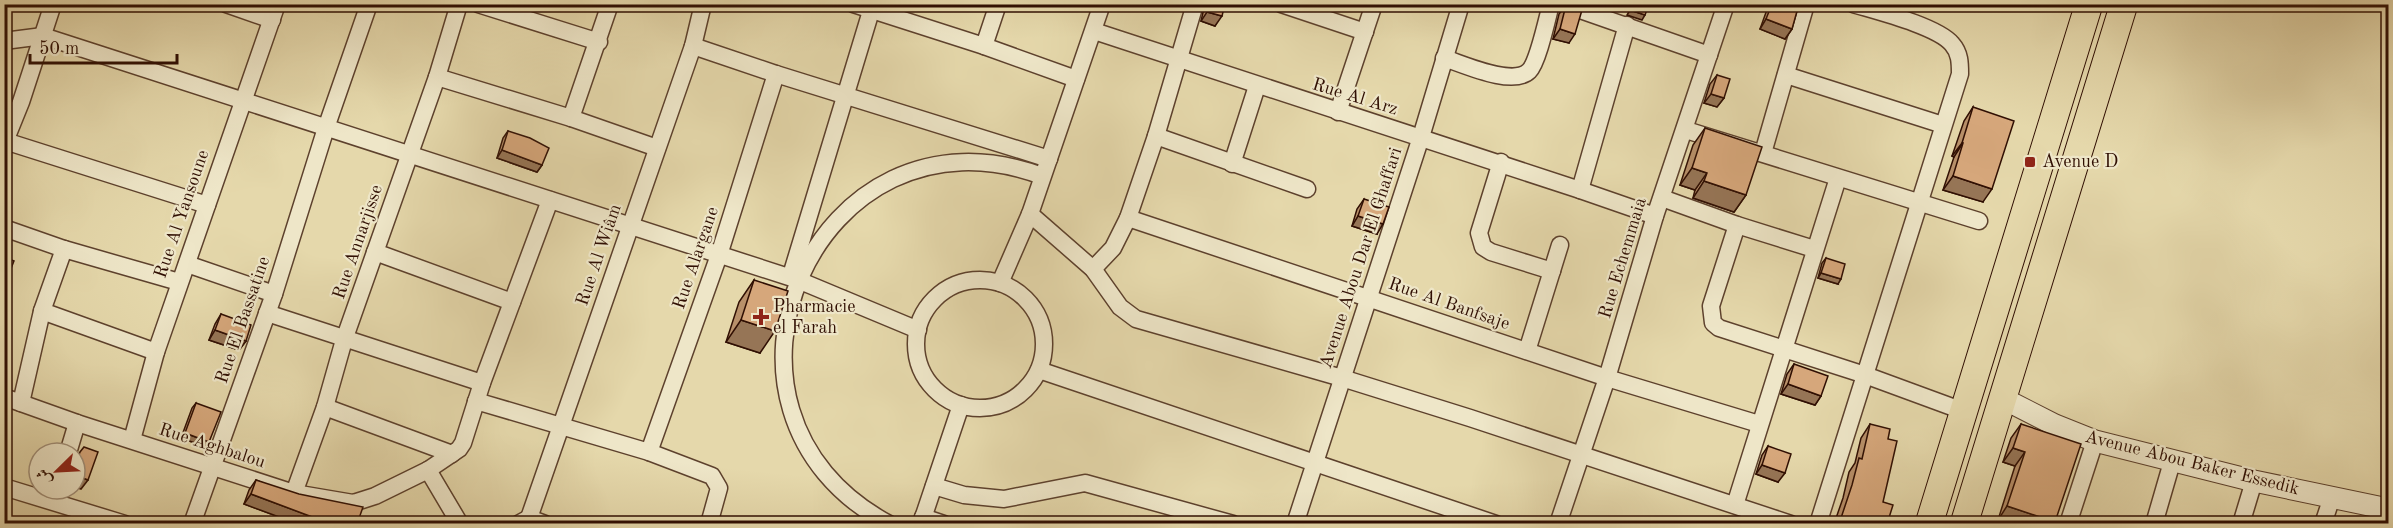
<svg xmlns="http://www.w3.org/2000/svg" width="2393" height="528" viewBox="0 0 2393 528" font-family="'Old Standard TT',Amiri,serif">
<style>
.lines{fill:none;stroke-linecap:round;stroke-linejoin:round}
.minor-casing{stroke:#5d412d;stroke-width:19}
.tertiary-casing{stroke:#5d412d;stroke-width:23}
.primary-casing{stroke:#300f03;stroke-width:29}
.minor{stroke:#eee6c8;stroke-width:16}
.tertiary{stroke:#eee6c8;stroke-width:21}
.primary{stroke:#e5d8ab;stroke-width:27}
.wall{fill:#b8906a;stroke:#300f03;stroke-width:1.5}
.shaded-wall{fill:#967556;stroke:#300f03;stroke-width:1.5}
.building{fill:#d6a77b;stroke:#300f03;stroke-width:1.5}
.poi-dot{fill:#8f2418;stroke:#eee6c8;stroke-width:2}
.labels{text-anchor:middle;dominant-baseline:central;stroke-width:4.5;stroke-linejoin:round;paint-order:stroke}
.street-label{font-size:18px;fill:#300f03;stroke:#eee6c8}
.poi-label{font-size:18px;fill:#300f03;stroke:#eee6c8;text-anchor:start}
</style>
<rect width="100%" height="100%" fill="#e5d8ab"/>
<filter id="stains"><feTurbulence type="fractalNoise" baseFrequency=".00333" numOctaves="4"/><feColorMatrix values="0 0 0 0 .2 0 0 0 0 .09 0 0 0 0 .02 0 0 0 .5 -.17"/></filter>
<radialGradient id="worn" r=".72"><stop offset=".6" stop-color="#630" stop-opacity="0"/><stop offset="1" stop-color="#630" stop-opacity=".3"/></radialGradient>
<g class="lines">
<g class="minor-casing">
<g id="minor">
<polyline points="226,4 272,20"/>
<polyline points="478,4 599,42"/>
<polyline points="853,4 984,46 1076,79"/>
<polyline points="1281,4 1365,32"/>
<polyline points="1563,4 1709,55"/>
<polyline points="1094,31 1580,190 1627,25"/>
<polyline points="4,41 43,36 798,280 918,330"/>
<polyline points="693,46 776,74 1049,159"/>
<polyline points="984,46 998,4"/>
<path d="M1444,58c19,6 69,29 85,13 9,-9 18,-52 22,-67"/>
<polyline points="1786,75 1943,125"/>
<polyline points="437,77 571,118 657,148"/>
<polyline points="1338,112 1374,4"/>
<polyline points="571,118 610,4"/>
<polyline points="1686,130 1979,221"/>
<polyline points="1156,136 1307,189"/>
<polyline points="5,141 207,205"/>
<polyline points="4,144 21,102 53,4"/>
<polyline points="1763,153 1806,4"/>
<polyline points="1501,162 1479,233 1483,247 1491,252 1552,271"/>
<polyline points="1232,164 1257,86"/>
<polyline points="1580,190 1655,216"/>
<polyline points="1662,198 1737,225 1814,249"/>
<polyline points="1030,214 1093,269 1120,307 1136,319 1342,378 1470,418 1791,524"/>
<polyline points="1128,218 1607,378 1759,424"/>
<polyline points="1737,225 1711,306 1713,323 1719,328 1865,375 1963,411"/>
<polyline points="4,228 64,249 179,282"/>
<polyline points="375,252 512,302"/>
<polyline points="187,264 274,294"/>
<polyline points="1093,269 1113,248 1128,218 1156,136 1195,4"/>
<polyline points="792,272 871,11"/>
<circle cx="980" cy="344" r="64"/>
<polyline points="1000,283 1030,214 1102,4"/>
<polyline points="42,311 156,352"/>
<polyline points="267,313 482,383"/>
<polyline points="1527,351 1560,245"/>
<polyline points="1039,370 1496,524"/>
<polyline points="4,397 77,423 294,493 353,503 375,496 428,470 459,449 463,443 482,383 550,200"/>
<polyline points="476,401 649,452 712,476 719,488 709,524"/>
<polyline points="21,403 42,311 64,249"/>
<polyline points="325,407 452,454"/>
<polyline points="132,440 156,352 277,4"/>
<polyline points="649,452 719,255 776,74"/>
<polyline points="68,453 77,423"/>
<polyline points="428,470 460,524"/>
<polyline points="934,486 964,495 1004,499 1085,483 1233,524"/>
<polyline points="4,487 125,524"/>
<polyline points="294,493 325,407 344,340 437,77 459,4"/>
<polyline points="1735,505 1838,178"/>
<polyline points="923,517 944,524"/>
<polyline points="529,518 693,46 703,4"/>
<polyline points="192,524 274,294 326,128 369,4"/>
<polyline points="518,524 529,518 545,524"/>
<path d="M889,524c-213,-113 -73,-432 153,-348"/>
<polyline points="921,524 961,405"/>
<polyline points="1295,524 1421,137 1461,4"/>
<polyline points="1558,524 1607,378 1655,216 1726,4"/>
<path d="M1818,524l142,-450c0,-11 0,-21 -8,-30 -15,-18 -76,-33 -99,-40"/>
<polyline points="2068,524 2095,441"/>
<polyline points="2154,524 2172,462"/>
<polyline points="2241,524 2254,481"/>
<polyline points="2323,524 2332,497"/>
</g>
</g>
<g class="tertiary-casing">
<polyline id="tertiary" points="2002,398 2055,425 2095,441 2254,481 2388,509"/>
</g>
<g class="primary-casing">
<g id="primary">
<polyline points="1929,524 2089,4"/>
<polyline points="1964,524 2124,4"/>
</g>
</g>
<use href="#minor" class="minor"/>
<use href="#tertiary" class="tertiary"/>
<use href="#primary" class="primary"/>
</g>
<g class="wall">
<polygon points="1205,4 1225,4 1215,26 1201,21"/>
<polygon points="1769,4 1799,4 1792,29 1785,39 1760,29"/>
<polygon points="1566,5 1569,43 1553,39 1559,14"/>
<polygon points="1717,75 1724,98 1717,107 1704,103 1710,84"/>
<polygon points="1973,107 1983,202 1943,190 1954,157 1952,156 1964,121"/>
<polygon points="1705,128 1746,195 1734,212 1693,198 1695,190 1680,185 1693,145"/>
<polygon points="508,131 542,165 537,172 497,158 503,138"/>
<polygon points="1364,199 1377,234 1352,226 1357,209"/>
<polygon points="1826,258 1838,284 1818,278 1822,263"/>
<polygon points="754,280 760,353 726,342 739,302"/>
<polygon points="221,314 246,341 239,350 209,340 215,324"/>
<polygon points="1794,364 1821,396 1815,405 1781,394 1787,374"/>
<polygon points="196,403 209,442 206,447 181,438 192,408"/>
<polygon points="1870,424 1888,439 1883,502 1887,524 1834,524 1843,498 1849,472 1855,463 1861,438"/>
<polygon points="2021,424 2055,522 2054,524 2009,524 1998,520 2015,466 2003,462 2011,438"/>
<polygon points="1768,446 1778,482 1756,474 1762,455"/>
<polygon points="256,480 357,524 298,524 244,504 249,490"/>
</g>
<g class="shaded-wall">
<polygon points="1630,10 1645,15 1642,20 1627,15"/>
<polygon points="1207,12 1222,16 1215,26 1201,21"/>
<polygon points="1766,19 1792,29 1785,39 1760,29"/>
<polygon points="1560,29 1575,34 1569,43 1553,39"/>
<polygon points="1711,94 1724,98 1717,107 1704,103"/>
<polygon points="1962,143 1963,143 1954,157 1952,156"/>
<polygon points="502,150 542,165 537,172 497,158"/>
<polygon points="1692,168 1707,173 1695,190 1680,185"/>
<polygon points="1953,176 1992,189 1983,202 1943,190"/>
<polygon points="1704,181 1746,195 1734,212 1693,198"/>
<polygon points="1358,216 1383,224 1377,234 1352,226"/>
<polygon points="1821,273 1841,279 1838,284 1818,278"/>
<polygon points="741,320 775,331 760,353 726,342"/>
<polygon points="215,330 246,341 239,350 209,340"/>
<polygon points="1788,384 1821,396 1815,405 1781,394"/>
<polygon points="185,433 209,442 206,447 181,438"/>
<polygon points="2013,448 2025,452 2015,466 2003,462"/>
<polygon points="1762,465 1785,473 1778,482 1756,474"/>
<polygon points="75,475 88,480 81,489 75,487"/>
<polygon points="251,494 331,524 298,524 244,504"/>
<polygon points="2007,506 2055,522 2054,524 2009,524 1998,520"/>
</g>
<g class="building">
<polygon points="1209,4 1225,4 1222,16 1207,12"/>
<polygon points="1632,4 1649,4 1645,15 1630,10"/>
<polygon points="1772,4 1799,4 1792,29 1766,19"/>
<polygon points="1566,5 1582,10 1575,34 1560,29"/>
<polygon points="1717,75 1730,79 1724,98 1711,94"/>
<polygon points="1973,107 2014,121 1992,189 1953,176 1963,143 1962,143"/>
<polygon points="1705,128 1762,147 1746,195 1704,181 1707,173 1692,168"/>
<polygon points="508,131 530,138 549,148 542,165 502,150"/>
<polygon points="1364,199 1389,207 1383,224 1358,216"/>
<polygon points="4,257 14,261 4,286"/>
<polygon points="1826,258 1845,264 1841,279 1821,273"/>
<polygon points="754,280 788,291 775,331 741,320"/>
<polygon points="221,314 251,325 246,341 215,330"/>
<polygon points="1794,364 1828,376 1821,396 1788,384"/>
<polygon points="196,403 221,412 209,442 185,433"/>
<polygon points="1870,424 1890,429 1888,439 1897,441 1883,502 1893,505 1887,524 1839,524 1852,485 1859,458 1862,459"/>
<polygon points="2021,424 2081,444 2055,522 2007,506 2025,452 2013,448"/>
<polygon points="1768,446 1791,454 1785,473 1762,465"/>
<polygon points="84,447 98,452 88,480 75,475 75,465 80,452"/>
<polygon points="256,480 299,494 363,507 357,524 331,524 251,494"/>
</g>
<g class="poi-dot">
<rect x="2024" y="156" width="12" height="12" rx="3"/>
<path d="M758 308h6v6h6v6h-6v6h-6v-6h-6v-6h6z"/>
</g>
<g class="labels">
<g class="street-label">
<text transform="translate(1355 97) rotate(17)">Rue Al Arz</text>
<text transform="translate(182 214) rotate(-71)">Rue Al Yansoune</text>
<text transform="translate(358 242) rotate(-71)">Rue Annarjisse</text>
<text transform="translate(599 255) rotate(-71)">Rue Al Wiâm</text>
<text transform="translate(696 258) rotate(-71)">Rue Alargane</text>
<text transform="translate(1361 258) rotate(-72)">Avenue Abou Dar El Ghaffari</text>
<text transform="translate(1623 258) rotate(-73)">Rue Echemmaia</text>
<text transform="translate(1449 304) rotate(19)">Rue Al Banfsaje</text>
<text transform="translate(243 320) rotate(-71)">Rue El Bassatine</text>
<text transform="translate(212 446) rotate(18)">Rue Aghbalou</text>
<text transform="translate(2192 463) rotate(14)">Avenue Abou Baker Essedik</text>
</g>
<g class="poi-label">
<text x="2042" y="162">Avenue D</text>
<text x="773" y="307">Pharmacie<tspan x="773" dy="21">el Farah</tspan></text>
</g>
</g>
<rect width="2393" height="528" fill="none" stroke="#e5d8ab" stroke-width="24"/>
<rect x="6" y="6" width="2381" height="516" fill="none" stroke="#300f03" stroke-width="3"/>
<rect x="12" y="12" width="2369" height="504" fill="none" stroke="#300f03" stroke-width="1.5"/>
<g transform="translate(57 471) rotate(246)"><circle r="28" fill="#eee6c8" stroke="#a29079" stroke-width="1.5"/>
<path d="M0-4.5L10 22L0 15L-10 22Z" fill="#8f2418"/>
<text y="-9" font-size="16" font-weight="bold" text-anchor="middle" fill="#300f03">ش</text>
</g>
<path d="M30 54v9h147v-9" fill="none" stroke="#300f03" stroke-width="3"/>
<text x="39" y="54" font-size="18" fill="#300f03" stroke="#eee6c8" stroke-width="4.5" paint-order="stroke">50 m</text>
<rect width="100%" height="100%" filter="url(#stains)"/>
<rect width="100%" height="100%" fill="url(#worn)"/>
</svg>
